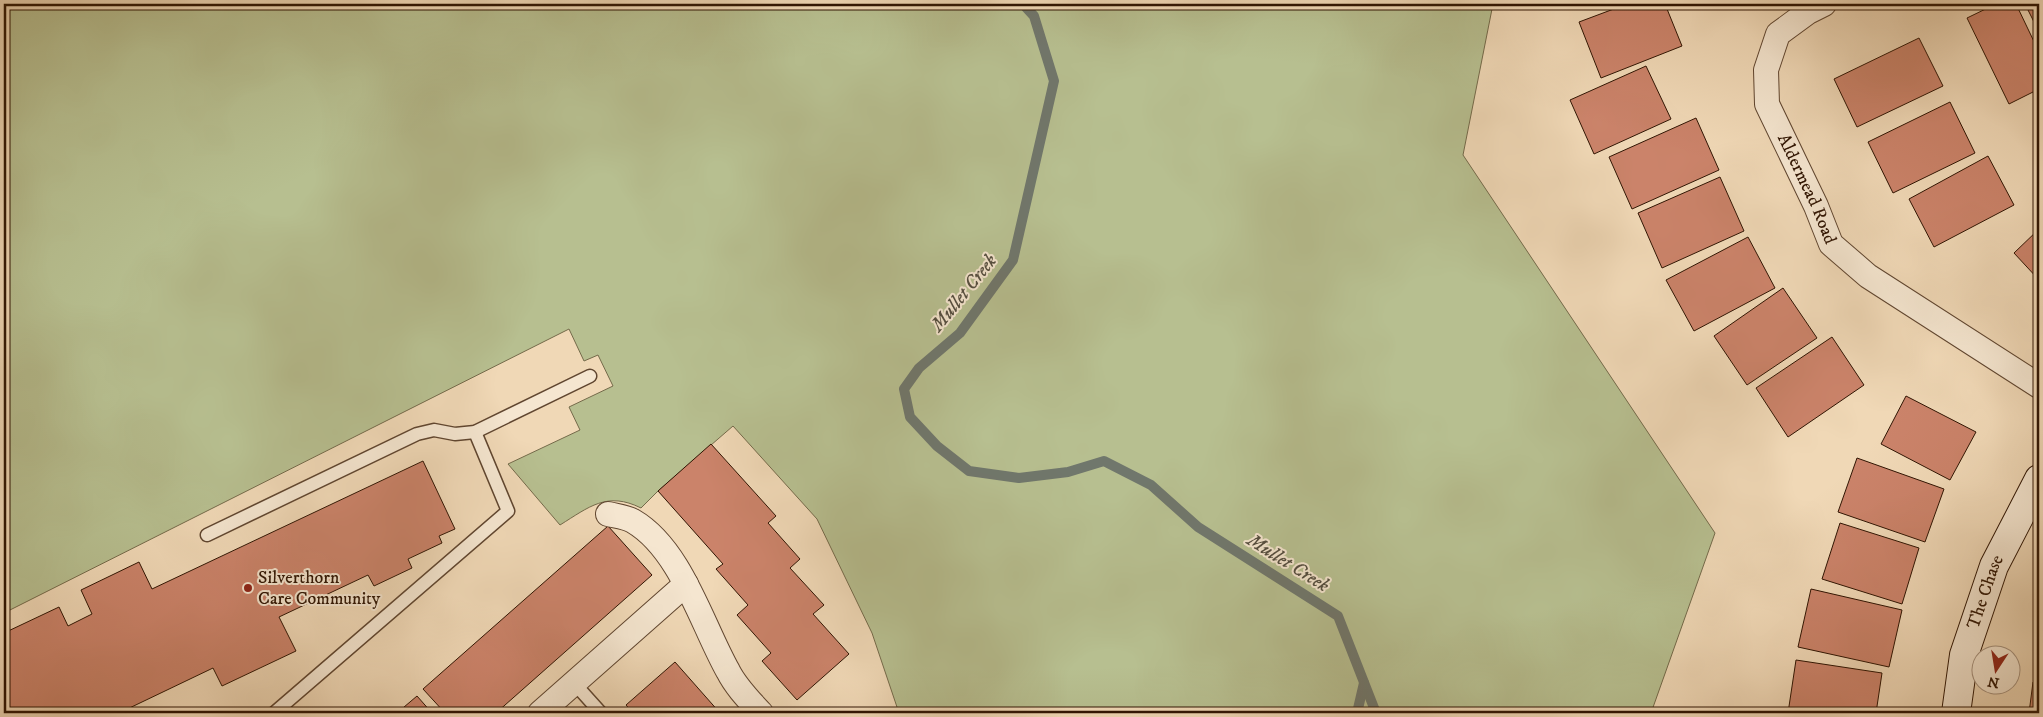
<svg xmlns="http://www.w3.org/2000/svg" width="2043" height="717" viewBox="0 0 2043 717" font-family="'IM FELL DW Pica',serif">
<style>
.green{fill:#b7bf90;stroke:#746a4a}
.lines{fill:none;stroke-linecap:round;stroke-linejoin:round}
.stream{stroke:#70776c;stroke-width:10}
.building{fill:#cb836a;stroke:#301503}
.lane-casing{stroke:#604630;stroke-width:15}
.street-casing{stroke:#604630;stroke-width:26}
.secondary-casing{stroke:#301503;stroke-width:30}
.lane{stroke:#f5e6d0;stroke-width:12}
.street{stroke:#f5e6d0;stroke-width:24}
.secondary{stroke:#f5e6d0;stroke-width:28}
.poi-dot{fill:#8f2418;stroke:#f5e6d0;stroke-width:2}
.labels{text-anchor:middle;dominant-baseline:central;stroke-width:4;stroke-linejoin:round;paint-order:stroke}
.street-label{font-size:18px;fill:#301503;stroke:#f5e6d0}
.poi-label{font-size:18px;fill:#301503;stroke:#f5e6d0;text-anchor:start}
.water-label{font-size:19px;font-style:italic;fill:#554e40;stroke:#f5e6d0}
</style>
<rect width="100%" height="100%" fill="#f0d8b6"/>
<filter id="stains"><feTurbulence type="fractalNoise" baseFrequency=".004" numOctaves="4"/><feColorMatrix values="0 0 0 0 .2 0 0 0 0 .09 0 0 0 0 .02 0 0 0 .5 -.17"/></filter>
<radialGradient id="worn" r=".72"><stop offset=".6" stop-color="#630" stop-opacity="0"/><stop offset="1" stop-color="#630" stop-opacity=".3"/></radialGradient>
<path class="green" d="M4,4h1489l-30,151 252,378 -64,180h-752l-27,-80 -55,-114 -84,-93 -75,65 -17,17c-34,-17 -52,-1 -81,17l-52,-61 72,-34 -11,-23 44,-21 -15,-31 -14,6 -15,-32 -565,284z"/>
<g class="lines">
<g class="stream">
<polyline points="1023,4 1034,16 1054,81 1013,260 960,333 919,368 904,389 910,417 937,446 969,471 1019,478 1068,472 1104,461 1151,485 1198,527 1338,616 1376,713"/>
<polyline points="1357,713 1364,683"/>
</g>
</g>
<g class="building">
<polygon points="1627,4 1665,4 1682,46 1601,78 1579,22"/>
<polygon points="1996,4 2016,4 2039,52 2039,89 2009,104 1967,18"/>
<polygon points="2025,4 2039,4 2039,32"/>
<polygon points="1919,38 1943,86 1857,127 1834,79"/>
<polygon points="1646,66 1671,119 1594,154 1570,100"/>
<polygon points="1950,102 1975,153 1893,193 1868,142"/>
<polygon points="1696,118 1719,170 1632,209 1609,157"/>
<polygon points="1988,156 2014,205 1934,247 1909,199"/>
<polygon points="1720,177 1744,231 1662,268 1638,213"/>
<polygon points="2039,229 2039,280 2014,253"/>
<polygon points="1748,237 1775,288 1694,331 1666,280"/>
<polygon points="1783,288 1817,338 1747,385 1714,336"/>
<polygon points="1832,337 1864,385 1788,437 1756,388"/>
<polygon points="1906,396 1976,432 1950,480 1881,444"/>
<polygon points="711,444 776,516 768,523 800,559 790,568 824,605 813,614 849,654 797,700 762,661 771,653 737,615 748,605 716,569 723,564 658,491"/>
<polygon points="1857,458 1944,489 1925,542 1838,512"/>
<polygon points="423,461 455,529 439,536 442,543 408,559 412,568 374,586 368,575 279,617 296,651 222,686 213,668 119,713 4,713 4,633 59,607 68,626 92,614 81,590 139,562 152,589"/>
<polygon points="1840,523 1919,548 1902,604 1822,579"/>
<polygon points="608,526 652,575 496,713 445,713 423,689"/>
<polygon points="1811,589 1902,610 1889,667 1798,647"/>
<polygon points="1796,660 1882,673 1876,713 1788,713"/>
<polygon points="675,662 720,713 633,713 626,705"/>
<polygon points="2033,682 2039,682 2039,713 2029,713"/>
<polygon points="417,696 432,713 397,713"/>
</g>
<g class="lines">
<g class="lane-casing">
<g id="lane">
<polyline points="207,535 417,434 434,430 455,434 475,432 590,376"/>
<polyline points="574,683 601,713"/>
<polyline points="274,713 508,511 475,432"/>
</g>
</g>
<g class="street-casing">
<g id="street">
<path id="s1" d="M1824,4l-16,8 -30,22 -12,36 1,34 49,102 15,38 37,32 171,110"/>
<path d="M608,514c8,2 18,3 25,7 48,28 69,104 95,150 8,16 21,29 33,42"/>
<polyline points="540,713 686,584"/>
</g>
</g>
<g class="secondary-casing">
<g id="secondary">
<path id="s2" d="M1956,713l8,-58 30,-89 45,-87"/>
</g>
</g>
<use href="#lane" class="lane"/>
<use href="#street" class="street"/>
<use href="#secondary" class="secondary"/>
</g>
<circle class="poi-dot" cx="248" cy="588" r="5"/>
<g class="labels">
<g class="street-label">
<text stroke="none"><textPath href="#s1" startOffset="221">Aldermead Road</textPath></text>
<text stroke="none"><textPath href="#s2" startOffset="125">The Chase</textPath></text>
</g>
<g class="poi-label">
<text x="258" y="578">Silverthorn<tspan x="258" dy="21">Care Community</tspan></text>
</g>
<g class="water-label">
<text transform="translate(964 293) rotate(-51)">Mullet Creek</text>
<text transform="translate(1288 563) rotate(32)">Mullet Creek</text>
</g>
</g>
<rect width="2043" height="717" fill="none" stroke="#f0d8b6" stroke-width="20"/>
<rect x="5" y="5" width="2033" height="707" fill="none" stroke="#301503" stroke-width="2.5"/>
<rect x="10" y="10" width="2023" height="697" fill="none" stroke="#301503"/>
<g transform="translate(1996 670) rotate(192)"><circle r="24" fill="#f5e6d0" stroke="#a6927e"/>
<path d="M0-4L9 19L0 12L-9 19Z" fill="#8f2418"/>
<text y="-8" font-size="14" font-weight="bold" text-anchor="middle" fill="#301503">N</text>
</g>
<rect width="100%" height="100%" filter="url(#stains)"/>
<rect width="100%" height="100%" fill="url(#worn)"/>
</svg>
